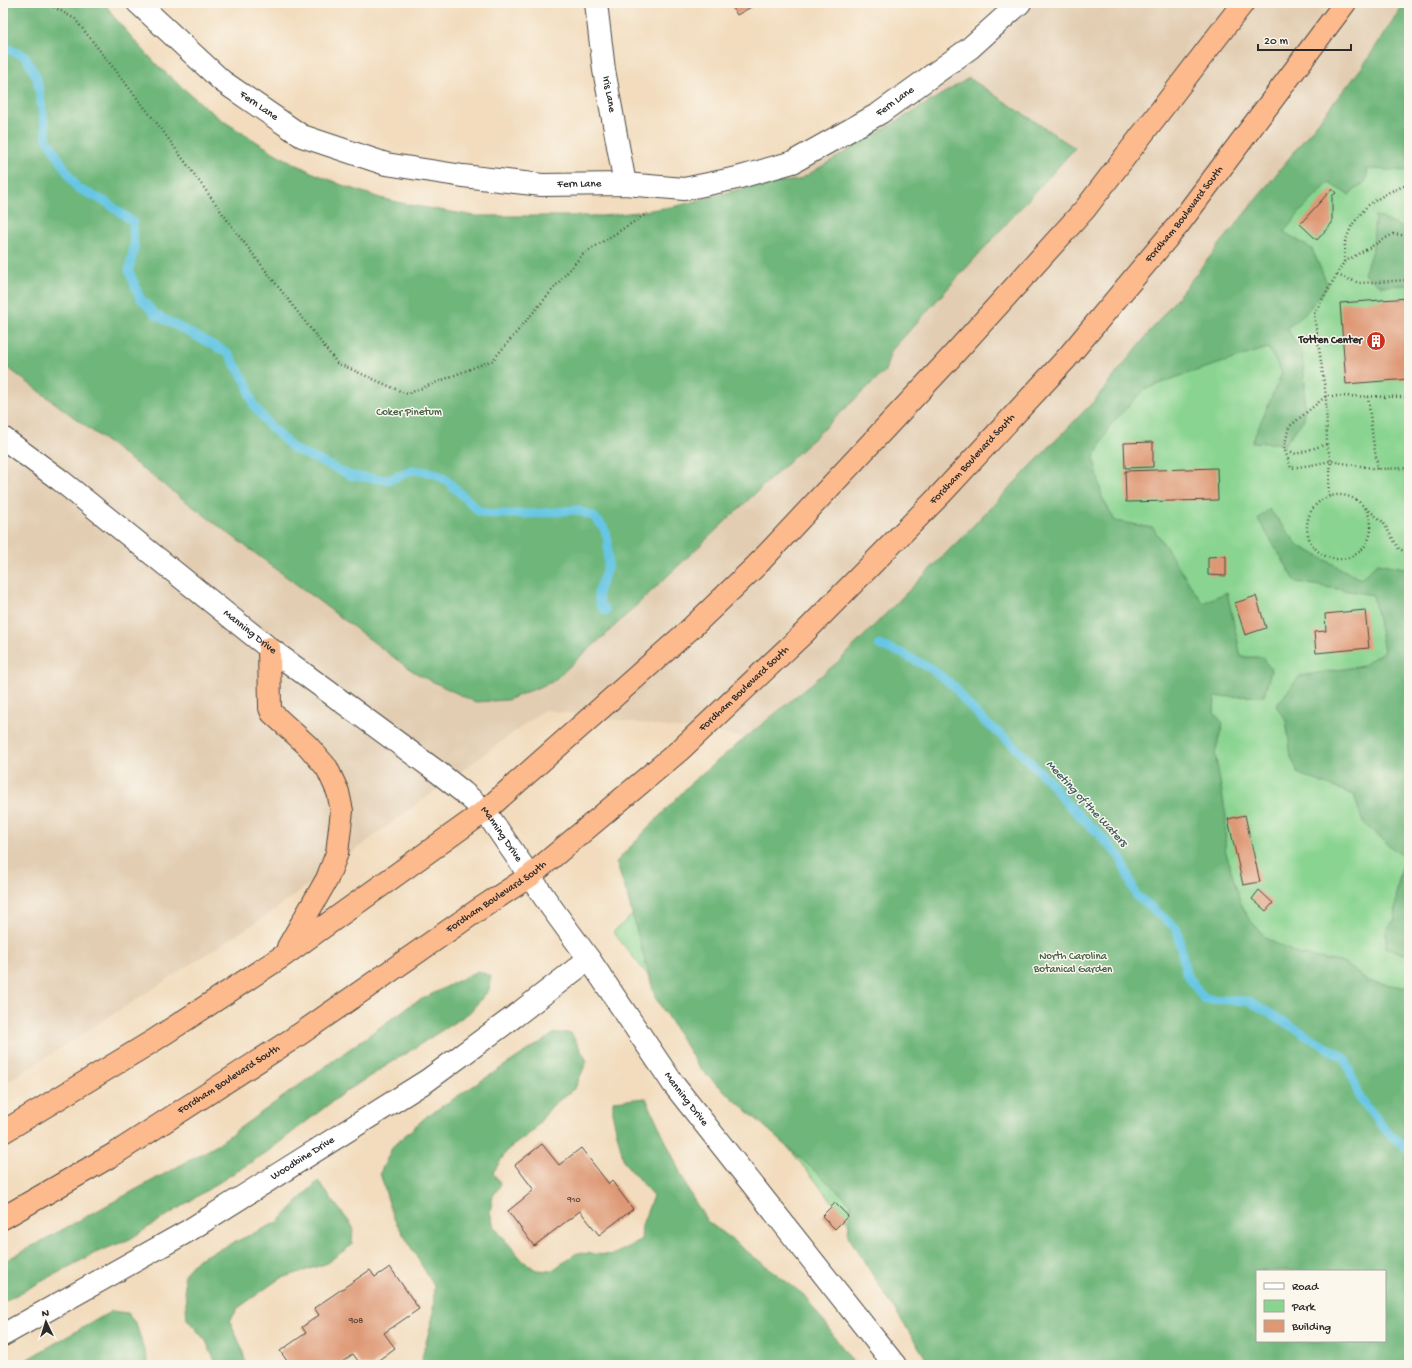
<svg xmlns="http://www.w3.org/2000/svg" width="1412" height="1368" viewBox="0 0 1412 1368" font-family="'Gochi Hand',sans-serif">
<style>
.built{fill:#e2cdb2;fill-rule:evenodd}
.green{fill:#89d490;stroke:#5a805e;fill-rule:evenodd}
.forest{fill:#6eb67a;stroke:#4c7052;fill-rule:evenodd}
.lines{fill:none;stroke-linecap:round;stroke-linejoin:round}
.stream{stroke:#66c6e4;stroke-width:9}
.building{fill:#de9874}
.minor-casing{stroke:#494641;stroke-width:24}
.highway-casing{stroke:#494641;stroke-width:24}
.path{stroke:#494641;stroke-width:2.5;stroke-dasharray:1 3;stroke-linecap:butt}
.minor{stroke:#fff;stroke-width:22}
.highway{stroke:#fcba8d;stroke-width:22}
.labels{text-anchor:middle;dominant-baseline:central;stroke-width:3;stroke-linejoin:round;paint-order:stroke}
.number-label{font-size:9px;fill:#58463d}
.street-label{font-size:11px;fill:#2b2b2b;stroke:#fbf7ec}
.poi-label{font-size:11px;font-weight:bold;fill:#2b2b2b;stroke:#fbf7ec;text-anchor:end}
.park-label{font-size:11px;fill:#475e49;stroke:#fbf7ec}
.water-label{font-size:12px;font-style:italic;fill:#3d5a62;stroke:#fbf7ec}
</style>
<rect width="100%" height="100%" fill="#fbf7ec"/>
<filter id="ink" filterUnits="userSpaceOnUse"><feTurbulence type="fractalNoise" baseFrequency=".025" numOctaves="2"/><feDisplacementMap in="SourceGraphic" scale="8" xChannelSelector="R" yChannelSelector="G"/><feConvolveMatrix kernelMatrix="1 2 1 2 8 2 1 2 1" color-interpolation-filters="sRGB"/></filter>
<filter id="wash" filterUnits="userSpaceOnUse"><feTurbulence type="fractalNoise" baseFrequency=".012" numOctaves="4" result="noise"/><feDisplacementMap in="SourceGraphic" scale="16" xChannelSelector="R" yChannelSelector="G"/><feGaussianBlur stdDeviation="0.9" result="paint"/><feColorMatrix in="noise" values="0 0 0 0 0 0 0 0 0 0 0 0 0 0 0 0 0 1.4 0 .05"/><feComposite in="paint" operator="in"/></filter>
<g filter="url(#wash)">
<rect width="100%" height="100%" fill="#f2dcbd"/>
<path class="built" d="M3,3h102l9,14 21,24 24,26 32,28 29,24 58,36 33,17 31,13 38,13 30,7 65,11h127l35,-4 40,-6 74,-20 37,-17 241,-166h380v1362h-444l-352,-433 186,-164 -29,-27 -226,-31 -275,204 -266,171zM1257,1271h128v70h-128z"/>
<path class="green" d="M1409,11v1354h-444l-352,-433 186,-164 338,-396zM1257,1271h128v70h-128z"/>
<g class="forest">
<polygon points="3,3 105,3 114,17 135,41 159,67 191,95 220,119 278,155 311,172 342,185 380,198 410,205 475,216 602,216 637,212 677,206 751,186 799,180 969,78 1075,148 891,351 885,371 606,634 552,682 507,700 475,702 423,677 408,668 3,364"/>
<path d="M1404,3h5v168l-41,-2 -2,12 -17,14 -20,-12 -28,28 -17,21 28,17 16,37 -24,29 -17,13 15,26 3,30 -1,35 -19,25 -33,-2 30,-69 -14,-25 -91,29 -33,13 -34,35 -16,33 8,39 13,24 38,7c18,25 32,51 50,75l24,-11 14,65h22l8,13 -7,26 -49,1 -1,16 9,10 -8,30 11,63 -1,33 15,52 8,17 19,21 31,15 47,9 22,18 42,7v377h-479l-82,-129 3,-33 -150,-133 -46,-73 -28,-102 -11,-33 77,-81 146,-120 125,-126 131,-135 268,-334zM1257,1271h128v70h-128z"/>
<polygon points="1375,215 1405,229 1409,233 1409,285 1382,286 1364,274 1373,248"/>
<polygon points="1269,509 1298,545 1360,579 1378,563 1409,569 1409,956 1386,947 1386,930 1395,919 1397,888 1404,858 1363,823 1354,795 1299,774 1291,757 1286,720 1276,706 1300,676 1362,666 1384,651 1373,595 1296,582 1258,519"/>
<polygon points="478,971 491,976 489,990 469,1013 342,1094 267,1152 130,1239 95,1253 3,1302 3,1262 212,1148 412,1004"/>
<polygon points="555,1033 571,1033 587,1061 575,1088 552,1106 533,1131 507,1150 493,1173 501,1184 493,1196 490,1212 494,1227 523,1261 536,1270 551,1271 577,1253 612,1255 641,1241 642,1225 653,1196 624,1162 613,1117 613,1101 646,1098 689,1192 707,1221 804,1295 855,1365 424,1365 422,1358 433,1316 434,1286 393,1217 380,1173 393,1146 427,1116"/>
<polygon points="318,1181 353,1227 352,1245 325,1264 279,1279 238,1308 230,1321 242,1349 246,1365 216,1365 215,1361 206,1341 187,1319 184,1274 198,1259 278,1222"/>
<polygon points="112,1311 127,1313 136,1324 149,1365 17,1365"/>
</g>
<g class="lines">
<g class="stream">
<polyline points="3,47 25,56 37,78 47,139 77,188 106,202 133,222 134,247 129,271 140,298 156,315 228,353 246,382 253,404 268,424 294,449 352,476 389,480 412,470 434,473 446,480 480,512 494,514 531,514 577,510 593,516 604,528 608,540 608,566 598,593 600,605 606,611"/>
<polyline points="879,645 901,653 930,668 955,687 964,700 986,723 1010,742 1050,782 1066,803 1098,833 1120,857 1136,895 1177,929 1186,973 1204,999 1249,1001 1345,1058 1360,1098 1389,1134 1409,1150"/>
</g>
</g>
<g id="blocks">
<g class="building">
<polygon points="730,3 758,3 737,15"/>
<polygon points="1332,189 1336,193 1332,196 1332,223 1317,240 1300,224"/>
<polygon points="1409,298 1409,379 1346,384 1340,303"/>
<polygon points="1153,442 1153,467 1125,468 1124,443"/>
<polygon points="1217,468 1218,500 1126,502 1125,471"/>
<polygon points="1226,556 1226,576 1208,575 1208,557"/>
<polygon points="1256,596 1266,628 1245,635 1235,603"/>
<polygon points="1365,610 1369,648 1316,653 1314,632 1326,631 1325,614"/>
<polygon points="1245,815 1260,882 1243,885 1228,819"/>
<polygon points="1259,890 1273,903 1266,911 1252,899"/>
<polygon points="542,1144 559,1165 581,1148 609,1184 612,1181 633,1209 599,1235 580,1211 534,1246 508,1211 534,1190 515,1165"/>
<polygon points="835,1203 848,1216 835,1229 822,1216"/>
<polygon points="390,1267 419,1309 384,1333 395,1348 372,1365 361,1365 353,1354 338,1365 290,1365 280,1351 306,1333 302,1327 319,1315 314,1308 370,1270 375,1277"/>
</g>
</g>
</g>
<g filter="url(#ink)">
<use href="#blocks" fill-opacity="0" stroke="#494641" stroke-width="1"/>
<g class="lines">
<g class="minor-casing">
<g id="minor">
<path id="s1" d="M138,3l84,78 80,55 84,28 77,12 79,9 83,-1 59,5 53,-11 56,-16 87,-49 90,-65 50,-45"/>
<path id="s2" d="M596,3l8,67 21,114"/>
<path id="s3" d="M3,438l57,42 209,168 170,125 24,19 22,19 66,96 38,52 85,126 221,280"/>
<path id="s4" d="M3,1335l185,-104 240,-151 87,-64 74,-57"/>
</g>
</g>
<g class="highway-casing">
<g id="highway">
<polyline points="269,648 270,708 272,713 308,746 327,768 338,792 342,811 337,853 327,879 288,947"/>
<polyline points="3,1132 153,1041 283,956 485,811 688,631 757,565 944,365 1085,209 1243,3"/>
<path id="s5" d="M3,1218l113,-65 184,-119 178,-124 52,-34 150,-126 124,-117 137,-139 125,-135 113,-135 166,-221"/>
</g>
</g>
<g class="path">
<polyline points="47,3 75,19 159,126 239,236 337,363 407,394 493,360 582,255 646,214"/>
<polyline points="1344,262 1345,242 1352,225 1367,206 1387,193 1409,184"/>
<polyline points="1337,275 1359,283 1409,280"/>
<polyline points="1368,397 1373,440 1378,469"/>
<polyline points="1409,397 1326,396 1289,427 1284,448 1291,468 1311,465 1331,461 1378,469 1408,468 1409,464"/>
<polyline points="1284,448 1296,454 1327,444"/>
<circle cx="1339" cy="527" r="32"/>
<polyline points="1328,496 1331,461 1327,444 1326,396 1314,314 1344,262 1393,234 1409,236"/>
<polyline points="1366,508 1383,522 1399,549 1409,553"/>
<polyline points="1409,628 1409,631"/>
</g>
<use href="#minor" class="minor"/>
<use href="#highway" class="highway"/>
</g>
</g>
<defs>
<g id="building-disc" transform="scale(1)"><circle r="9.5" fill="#c8321e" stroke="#fbf7ec"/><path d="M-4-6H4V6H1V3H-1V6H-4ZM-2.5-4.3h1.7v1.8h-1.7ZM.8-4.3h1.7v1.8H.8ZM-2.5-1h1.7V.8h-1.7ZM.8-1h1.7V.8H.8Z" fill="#fff"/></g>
</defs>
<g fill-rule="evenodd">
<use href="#building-disc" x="1376" y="341"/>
</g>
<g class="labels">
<g class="number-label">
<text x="574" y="1200">910</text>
<text x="356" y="1321">908</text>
</g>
<g class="street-label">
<text stroke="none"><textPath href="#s2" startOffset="92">Iris Lane</textPath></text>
<text stroke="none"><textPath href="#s1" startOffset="831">Fern Lane</textPath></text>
<text stroke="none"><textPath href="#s1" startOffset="159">Fern Lane</textPath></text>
<text stroke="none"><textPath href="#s1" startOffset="495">Fern Lane</textPath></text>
<text stroke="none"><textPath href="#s5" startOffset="1561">Fordham Boulevard South</textPath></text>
<text stroke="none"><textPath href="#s5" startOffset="1237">Fordham Boulevard South</textPath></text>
<text stroke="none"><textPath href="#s3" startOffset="314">Manning Drive</textPath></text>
<text stroke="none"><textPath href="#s5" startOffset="913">Fordham Boulevard South</textPath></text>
<text stroke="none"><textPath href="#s3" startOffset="638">Manning Drive</textPath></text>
<text stroke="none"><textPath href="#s5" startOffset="589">Fordham Boulevard South</textPath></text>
<text stroke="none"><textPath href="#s5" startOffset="265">Fordham Boulevard South</textPath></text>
<text stroke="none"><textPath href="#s3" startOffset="961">Manning Drive</textPath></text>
<text stroke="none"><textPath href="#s4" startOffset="348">Woodbine Drive</textPath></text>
</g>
<g class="poi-label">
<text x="1362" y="341">Totten Center</text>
</g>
<g class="park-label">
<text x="409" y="413">Coker Pinetum</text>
<text x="1073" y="957">North Carolina<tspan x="1073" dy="13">Botanical Garden</tspan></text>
</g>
<g class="water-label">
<text transform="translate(1086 804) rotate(47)">Meeting of the Waters</text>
</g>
</g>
<rect width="1412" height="1368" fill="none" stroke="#fbf7ec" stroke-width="16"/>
<rect x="1256" y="1270" width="130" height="72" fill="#fbf7ec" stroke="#a8a59f"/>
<rect x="1264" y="1283" width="20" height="6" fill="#ffffff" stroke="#a8a59f"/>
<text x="1292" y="1290" font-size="12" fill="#2b2b2b">Road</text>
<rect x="1264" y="1300" width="20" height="12" fill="#89d490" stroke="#a8a59f"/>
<text x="1292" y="1310" font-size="12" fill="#2b2b2b">Park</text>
<rect x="1264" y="1320" width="20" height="12" fill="#de9874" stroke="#a8a59f"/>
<text x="1292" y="1330" font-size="12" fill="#2b2b2b">Building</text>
<g transform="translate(46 1322) rotate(356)" stroke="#fbf7ec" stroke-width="3" paint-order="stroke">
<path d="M0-3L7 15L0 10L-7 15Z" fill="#2b2b2b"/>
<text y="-6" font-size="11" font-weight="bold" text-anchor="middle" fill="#2b2b2b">N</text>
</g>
<path d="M1258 44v6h93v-6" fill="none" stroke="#2b2b2b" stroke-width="2"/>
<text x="1264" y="44" font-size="12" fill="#2b2b2b" stroke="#fbf7ec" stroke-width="3" paint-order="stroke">20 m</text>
</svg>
